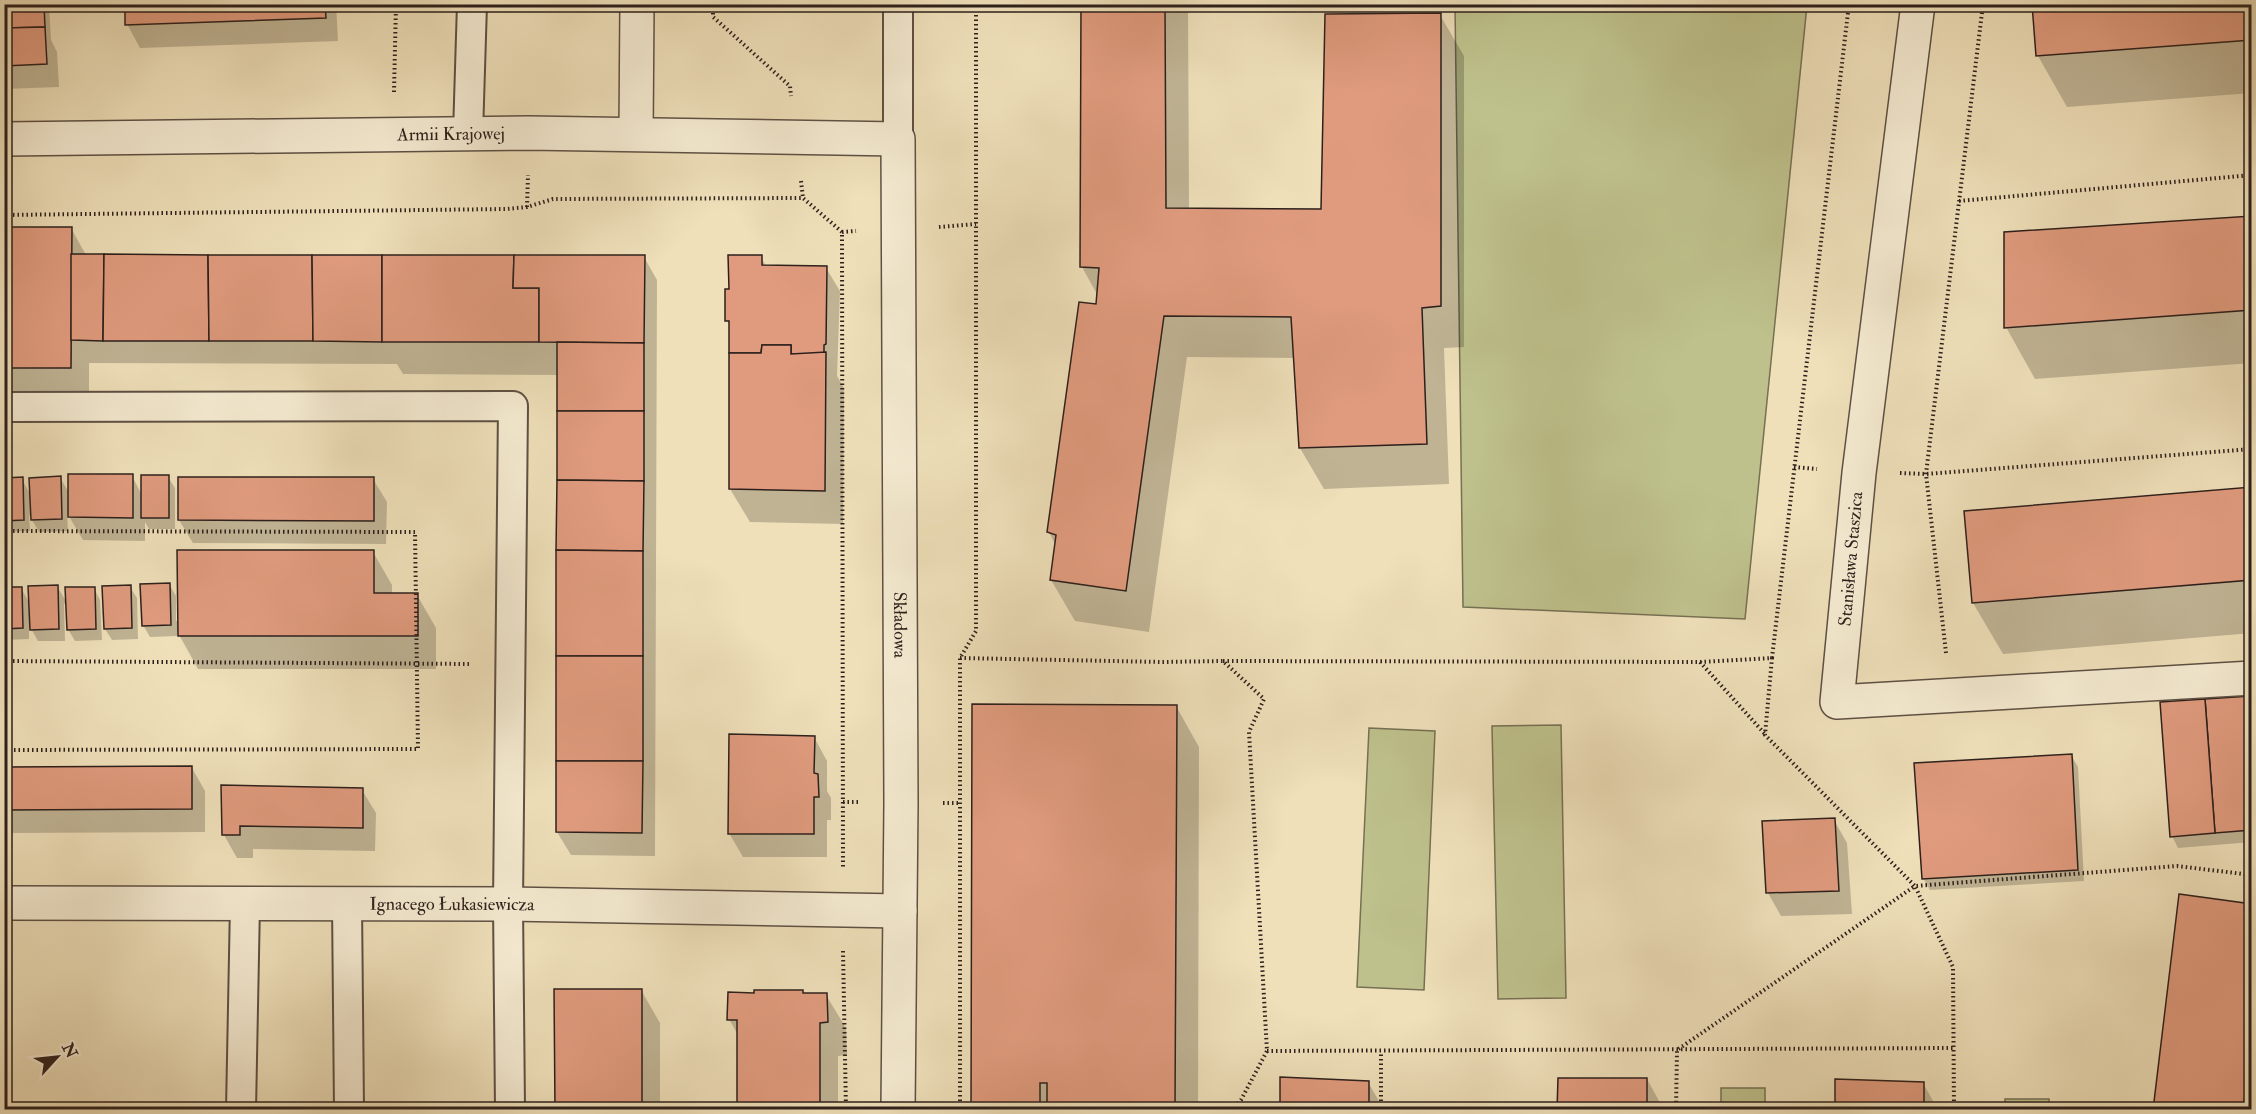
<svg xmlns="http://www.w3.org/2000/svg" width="2256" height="1114" viewBox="0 0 2256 1114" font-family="'IM FELL Double Pica',serif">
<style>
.green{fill:#bec18c;stroke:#767054;stroke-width:1.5}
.shadow{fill:#0003}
.building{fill:#e09b7e;stroke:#2d201c;stroke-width:1.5}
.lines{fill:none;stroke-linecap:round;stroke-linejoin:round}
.service-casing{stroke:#5e5044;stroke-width:32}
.minor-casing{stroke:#5e5044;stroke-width:36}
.path{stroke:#2d201c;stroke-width:4;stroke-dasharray:1.5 3;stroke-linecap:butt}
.service{stroke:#f5ebd2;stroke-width:28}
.minor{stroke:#f5ebd2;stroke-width:33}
.labels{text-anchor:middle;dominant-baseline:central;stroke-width:4.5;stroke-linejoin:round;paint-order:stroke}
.street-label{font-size:18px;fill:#2d201c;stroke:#f5ebd2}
</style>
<rect width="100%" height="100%" fill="#efe0ba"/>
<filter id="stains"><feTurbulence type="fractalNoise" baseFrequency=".00333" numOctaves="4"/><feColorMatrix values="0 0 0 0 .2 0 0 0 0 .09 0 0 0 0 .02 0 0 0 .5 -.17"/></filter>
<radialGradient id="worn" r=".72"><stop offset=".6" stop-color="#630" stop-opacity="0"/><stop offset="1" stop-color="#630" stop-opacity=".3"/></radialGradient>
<g class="green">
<polygon points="1455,5 1807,5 1745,619 1463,607"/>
<polygon points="1561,725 1566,998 1498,999 1492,726"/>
<polygon points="1369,728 1435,731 1424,990 1357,987"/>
<rect x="1721" y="1088" width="44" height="21"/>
<rect x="2005" y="1099" width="44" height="10"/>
</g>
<g class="shadow">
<polygon points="4,4 49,4 51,40 57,52 59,87 4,89"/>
<polygon points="126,4 336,4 338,41 140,48 127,24"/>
<polygon points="1082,4 1188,4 1189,209 1323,210 1440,15 1464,56 1464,347 1444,348 1449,484 1324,489 1300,448 1295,358 1187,357 1149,632 1075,621 1051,580 1056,546 1049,532 1098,296 1082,267"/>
<polygon points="2252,4 2252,93 2067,107 2038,56"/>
<polygon points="2252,217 2252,363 2035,379 2006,327"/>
<polygon points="4,228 71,228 86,255 644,257 657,280 655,856 571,855 557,832 558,375 403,374 397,364 89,363 89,400 4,400"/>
<polygon points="761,257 766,266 826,268 840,291 837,376 844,388 843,524 750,522 730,489 731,327 727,320 731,290"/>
<polygon points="132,476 142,495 168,477 175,488 175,529 149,529 145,522 145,541 83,540 67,513 68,531 39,532 29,515 30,531 4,532 4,479 22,479 31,496 60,478 70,494"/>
<polygon points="180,478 373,479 387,502 386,544 193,543 179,520"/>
<polygon points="2252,488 2252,633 2003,654 1973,603 1965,513"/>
<polygon points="373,552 392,585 392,594 417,595 436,628 436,669 198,669 177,631 177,636 150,637 143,625 169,584 176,596 176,621 179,621"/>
<polygon points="57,586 67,603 94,588 100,600 102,640 75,641 68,629 67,604 64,604 65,641 38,641 29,625 29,639 4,640 4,589 21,588 30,604"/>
<polygon points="130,587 137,598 138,639 112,640 105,629"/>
<polygon points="2250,697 2252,842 2178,848 2172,836"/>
<polygon points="1176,706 1199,747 1198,1110 972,1110"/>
<polygon points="814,737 827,761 827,791 831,798 831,820 827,820 827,857 743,857 729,833"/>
<polygon points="2071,755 2078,767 2084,881 1930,890 1923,878"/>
<polygon points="4,768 192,768 205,791 205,832 11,833 4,821"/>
<polygon points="223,787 362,790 376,813 375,851 253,849 253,858 237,858 224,835"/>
<polygon points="1834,820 1847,843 1852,914 1781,916 1768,893"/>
<polygon points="2252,905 2252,1110 2154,1110"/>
<polygon points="641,990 660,1023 660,1110 556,1110"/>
<polygon points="804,994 826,995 846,1028 847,1055 838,1056 838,1110 739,1110 738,1035 729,1019"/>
<polygon points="1647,1079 1664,1110 1559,1110"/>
<polygon points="1368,1082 1384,1110 1282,1110"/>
<polygon points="1923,1083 1938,1110 1837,1110"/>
</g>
<g class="building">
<polygon points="4,4 44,4 45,27 4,28"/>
<polygon points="125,4 325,4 326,18 125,25"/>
<polygon points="1081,4 1165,4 1166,208 1321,209 1325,14 1441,13 1441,306 1422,308 1427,444 1299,448 1291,317 1164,316 1126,591 1050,580 1056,535 1047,532 1079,302 1096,304 1099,268 1080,267"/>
<polygon points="2032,4 2252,4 2252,40 2036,56"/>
<polygon points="45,27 47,64 4,66 4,28"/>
<polygon points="2252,216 2252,310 2004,328 2004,232"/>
<polygon points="4,227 72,227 71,368 4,368"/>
<polygon points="71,254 104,254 103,341 71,340"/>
<polygon points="104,254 208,255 209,341 103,341"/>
<polygon points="208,255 312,255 313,341 209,341"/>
<polygon points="312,255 382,255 382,342 313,341"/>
<polygon points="382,255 514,255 513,288 539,288 539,342 382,342"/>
<polygon points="514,255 645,255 644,343 539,342 539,288 513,288"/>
<polygon points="728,255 762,255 762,265 827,266 826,344 824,345 824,354 791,354 791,345 762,345 761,353 729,353 729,321 725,321 725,289 729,289"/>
<polygon points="557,342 644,343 644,411 557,411"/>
<polygon points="762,345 791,345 791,354 826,352 825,491 729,489 729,353 761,353"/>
<polygon points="557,411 644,411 644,481 557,480"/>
<polygon points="68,474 133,474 133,518 68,517"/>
<rect x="141" y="475" width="28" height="43"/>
<polygon points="61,476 62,519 31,520 29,478"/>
<polygon points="23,477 24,520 4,521 4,478"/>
<polygon points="178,477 374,477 374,521 178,520"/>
<polygon points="557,480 644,481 643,551 556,550"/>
<polygon points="2252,487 2252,580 1972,603 1964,511"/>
<polygon points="177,550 374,550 374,593 418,593 418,636 178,636"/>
<polygon points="556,550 643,551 643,656 556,656"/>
<polygon points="170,583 171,625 142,626 140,584"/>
<polygon points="58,585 59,629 30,630 28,586"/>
<polygon points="131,585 132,628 104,629 102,586"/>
<polygon points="4,587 22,587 23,628 4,629"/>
<polygon points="65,587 95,587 96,629 67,630"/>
<rect x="556" y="656" width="87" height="105"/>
<polygon points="2251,696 2252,830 2215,833 2205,699"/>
<polygon points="2205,699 2215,833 2170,837 2160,702"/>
<polygon points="972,704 1177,705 1175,1110 1047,1110 1047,1083 1040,1083 1040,1110 971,1110"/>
<polygon points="729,734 815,736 814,773 818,774 819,797 814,797 814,834 728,834"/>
<polygon points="2072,754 2078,870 1922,879 1914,763"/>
<polygon points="556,761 643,761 642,833 556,832"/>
<polygon points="192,766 192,809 4,810 4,767"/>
<polygon points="221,785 363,788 363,828 240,826 240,835 222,835"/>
<polygon points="1835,818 1839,891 1766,893 1762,821"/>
<polygon points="2179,894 2252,904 2252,1041 2243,1110 2153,1110"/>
<polygon points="554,989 642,989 642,1110 555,1110"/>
<polygon points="754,990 803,990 803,993 827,993 828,1022 820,1023 820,1110 737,1110 737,1020 727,1020 728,992 754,993"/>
<polygon points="1280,1077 1369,1081 1369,1110 1280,1110"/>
<polygon points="1558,1078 1647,1078 1647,1110 1557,1110"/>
<polygon points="1835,1079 1924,1082 1924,1110 1835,1110"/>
</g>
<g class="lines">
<g class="service-casing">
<g id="service">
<polyline points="898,4 898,139"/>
<polyline points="468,134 472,4"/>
<polyline points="4,407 513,406 508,904 510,1110"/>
<polyline points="347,903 349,1110"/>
<polyline points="241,1110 245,904"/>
</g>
</g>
<g class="minor-casing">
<g id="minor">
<polyline points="1918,4 1859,473 1837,702 2252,678"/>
<polyline points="636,134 637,4"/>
<path id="s1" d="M4,139l524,-6 370,6 3,664 -3,307"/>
<path id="s2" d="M4,903l504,1 392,7"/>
</g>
</g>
<g class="path">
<polyline points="713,4 713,17 790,86 791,96"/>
<polyline points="394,92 396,4"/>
<polyline points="801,181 803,198"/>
<polyline points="1959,201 2252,175"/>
<polyline points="527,207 528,175"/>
<polyline points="4,215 506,209 527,207 553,199 803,198 842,232 843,869"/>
<polyline points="939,227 976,224"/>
<polyline points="842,232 856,231"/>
<polyline points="1794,467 1817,469"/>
<polyline points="1900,473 1926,474 2252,449"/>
<polyline points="4,531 415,532 418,749 4,750"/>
<polyline points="1946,653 1926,474 1983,4"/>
<polyline points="960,658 1162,662 1223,661 1264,699 1249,732 1267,1051 1241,1100 1232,1110"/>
<polyline points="1772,658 1849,4"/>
<polyline points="4,661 472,664"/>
<polyline points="1223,661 1700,662 1772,658 1765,735 1915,886 1677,1050 1676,1110"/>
<polyline points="1700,662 1765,734"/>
<polyline points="843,802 860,802"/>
<polyline points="943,803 958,803"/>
<polyline points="843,951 846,1110"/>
<polyline points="1267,1051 1954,1048"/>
<polyline points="960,1110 960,658 976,631 976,4"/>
<polyline points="1381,1110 1381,1052"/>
<polyline points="1954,1110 1953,967 1915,886 2177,866 2252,875"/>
</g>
<use href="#service" class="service"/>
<use href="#minor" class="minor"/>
</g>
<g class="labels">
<g class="street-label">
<text stroke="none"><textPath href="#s1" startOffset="447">Armii Krajowej</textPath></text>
<text transform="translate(1851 559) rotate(-85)">Stanisława Staszica</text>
<text stroke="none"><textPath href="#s1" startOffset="1380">Składowa</textPath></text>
<text stroke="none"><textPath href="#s2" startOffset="448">Ignacego Łukasiewicza</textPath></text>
</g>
</g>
<rect width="2256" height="1114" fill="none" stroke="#efe0ba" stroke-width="24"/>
<rect x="6" y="6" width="2244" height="1102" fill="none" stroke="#2d201c" stroke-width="3"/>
<rect x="12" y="12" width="2232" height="1090" fill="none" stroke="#2d201c" stroke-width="1.5"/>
<g transform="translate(57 1057) rotate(63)" stroke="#f5ebd2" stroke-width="4.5" paint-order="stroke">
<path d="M0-4.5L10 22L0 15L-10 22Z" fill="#2d201c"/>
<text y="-9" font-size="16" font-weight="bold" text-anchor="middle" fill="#2d201c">N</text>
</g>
<rect width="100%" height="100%" filter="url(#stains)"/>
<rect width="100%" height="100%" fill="url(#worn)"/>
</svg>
